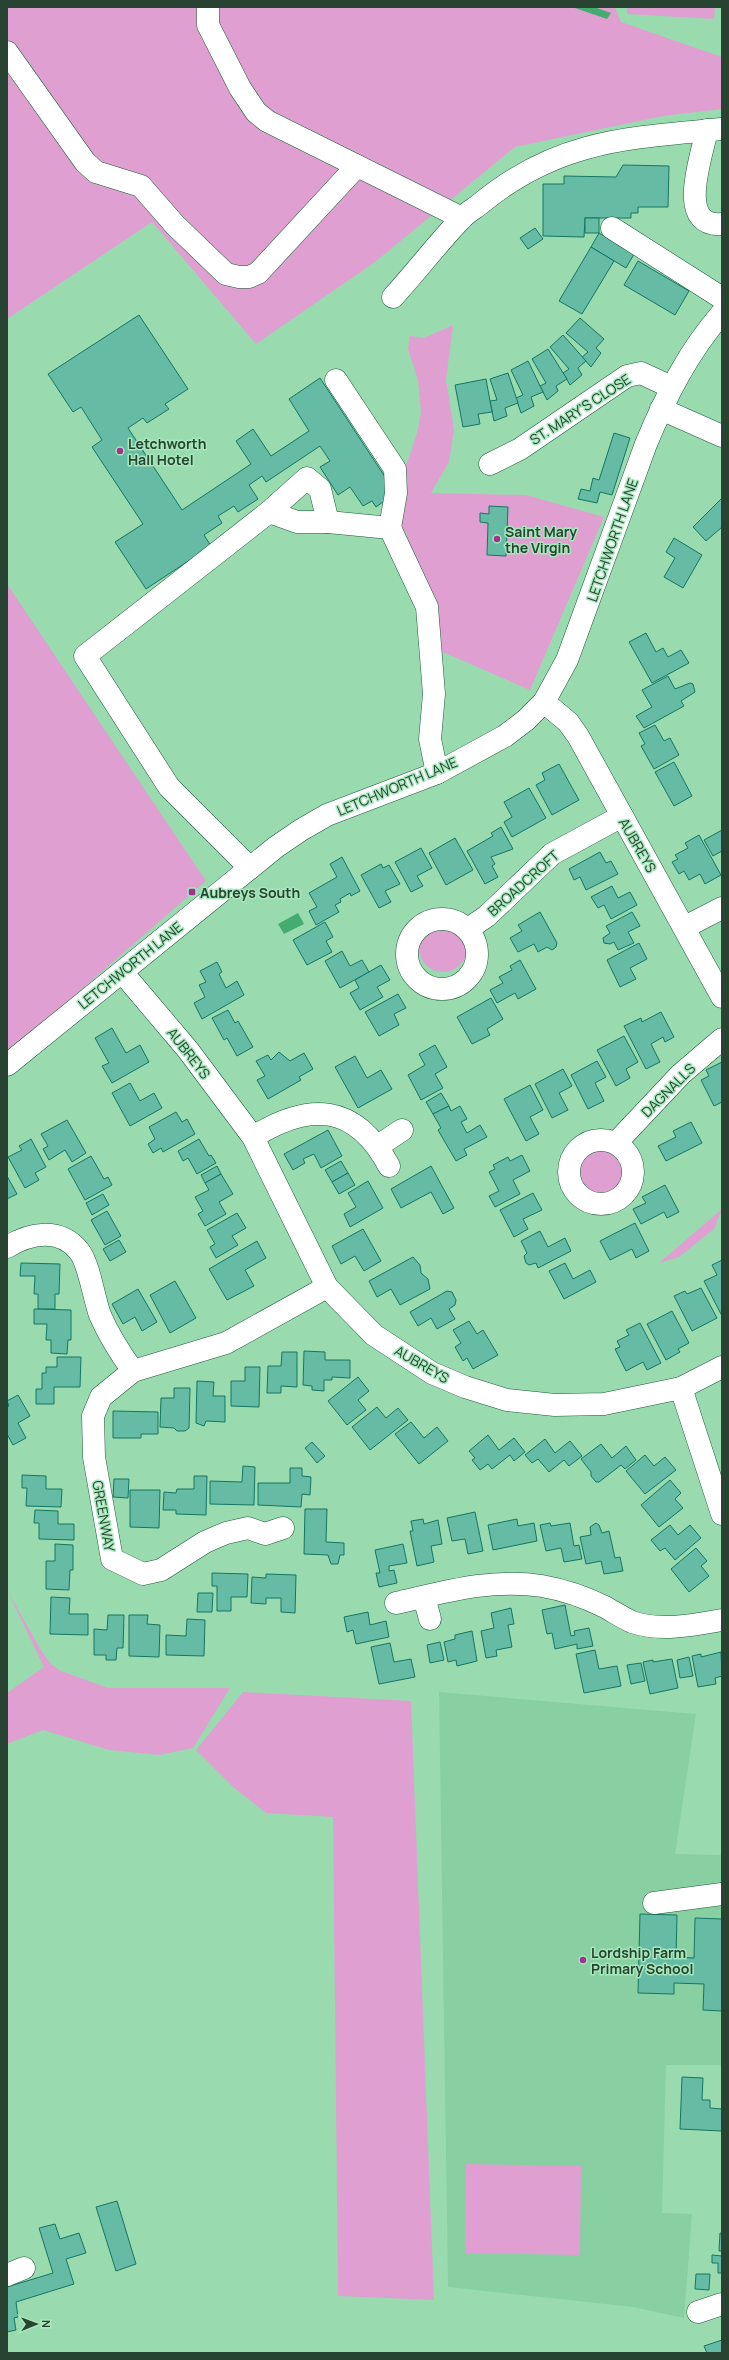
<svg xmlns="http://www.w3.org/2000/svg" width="729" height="2360" viewBox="0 0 729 2360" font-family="Manrope,sans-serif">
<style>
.built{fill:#88d0a1}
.green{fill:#dfa0d1}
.water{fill:#44ac6f}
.building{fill:#65bba4;stroke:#147662}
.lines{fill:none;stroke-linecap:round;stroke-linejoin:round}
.minor-casing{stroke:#1a5c37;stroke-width:23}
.minor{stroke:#fff;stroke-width:22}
.poi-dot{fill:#a13290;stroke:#a6e8bc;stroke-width:1.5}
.labels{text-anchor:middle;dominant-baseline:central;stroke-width:3;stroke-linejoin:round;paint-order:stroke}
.street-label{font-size:14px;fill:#284331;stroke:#a6e8bc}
.poi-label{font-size:14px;font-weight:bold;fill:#284331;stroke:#a6e8bc;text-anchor:start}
</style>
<rect width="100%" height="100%" fill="#99dbaf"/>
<polygon class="built" points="439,1692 696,1714 675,1854 722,1855 722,2065 666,2065 662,2213 692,2214 684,2318 633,2307 448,2287"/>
<g class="green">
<polygon points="7,7 615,7 621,22 722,57 722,109 663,116 515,147 375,262 256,344 152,222 7,319"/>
<polygon points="627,7 715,7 714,19 627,14"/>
<polygon points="453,325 446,380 454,430 449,462 431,493 526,495 604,517 530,690 438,650 405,540 408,532 404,537 401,534 404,468 409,458 418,429 421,412 418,380 408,349 410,336 424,338"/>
<polygon points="7,584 206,881 7,1054"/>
<circle cx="443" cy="948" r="24"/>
<circle cx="600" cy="1172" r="27"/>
<polygon points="722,1209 714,1229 679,1257 659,1263"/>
<polygon points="7,1590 42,1652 51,1664 61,1671 108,1688 230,1688 193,1748 159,1755 109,1750 43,1730 7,1744 7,1693 44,1667"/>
<polygon points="243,1692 411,1701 434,2300 338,2296 333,1817 266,1813 233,1787 196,1750"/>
<polygon points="466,2164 581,2166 580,2255 465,2253"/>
</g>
<g class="water">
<polygon points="572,7 594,7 611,13 607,19"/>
<polygon points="298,913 304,924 284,934 278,924"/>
</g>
<g class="building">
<polygon points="623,165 669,166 668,207 638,207 638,213 631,213 631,218 585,218 584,237 543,236 543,184 564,184 564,176 616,177"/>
<rect x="585" y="218" width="14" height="15"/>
<polygon points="535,228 543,239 528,249 520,238"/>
<polygon points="599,233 634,254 626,268 591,247"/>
<polygon points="591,247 614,261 582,314 559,301"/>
<polygon points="638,261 689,291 675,315 624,285"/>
<polygon points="139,315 188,389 165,404 169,409 147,423 143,418 128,428 182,510 251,464 236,441 253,429 271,456 309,431 289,399 320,378 393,489 384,494 387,499 376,507 372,501 363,506 350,487 338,495 320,467 330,461 320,446 266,482 262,476 249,485 258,499 238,512 234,506 218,516 222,523 204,535 211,546 146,589 115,542 143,524 92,447 102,440 81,407 73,412 48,374"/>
<polygon points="580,318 604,339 596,348 601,353 591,367 582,357 588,352 566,333"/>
<polygon points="563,335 586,361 578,368 582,375 570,385 563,373 569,369 550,347"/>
<polygon points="548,349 567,379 556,386 558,391 547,400 540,386 546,383 532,359"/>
<polygon points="528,361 543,392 531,397 534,406 521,413 516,398 523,395 511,370"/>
<polygon points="508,373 518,403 505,408 507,416 494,421 490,401 497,400 490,379"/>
<polygon points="486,379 492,412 478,414 480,424 463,427 455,385"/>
<polygon points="614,433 630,438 612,495 600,492 597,503 578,499 581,489 590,491 593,478 599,480"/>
<polygon points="722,498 722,527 706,541 693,527"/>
<polygon points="489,506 508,507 506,556 487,555 488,523 480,522 480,513 489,514"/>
<polygon points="674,538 702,555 683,588 664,577 675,558 666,552"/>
<polygon points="646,633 656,652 663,648 668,657 681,650 689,663 652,683 629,642"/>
<polygon points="668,676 675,689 690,683 693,684 695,692 681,701 684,706 644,728 636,716 652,707 642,690"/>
<polygon points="655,725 664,741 670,738 679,755 654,769 641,746 645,744 639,733"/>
<polygon points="674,762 692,796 674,806 655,772"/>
<polygon points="559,764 579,800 552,815 536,785 545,780 542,773"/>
<polygon points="529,788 546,818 512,837 504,822 512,817 504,802"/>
<polygon points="501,827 513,849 491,857 495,864 492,866 498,877 485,884 467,851 493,836 491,833"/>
<polygon points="722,830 722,851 713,856 704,840"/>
<polygon points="699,835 721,875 705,884 700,874 689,880 684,871 679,874 672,862 678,859 675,855 688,848 685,843"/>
<polygon points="455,838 473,870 446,885 429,853"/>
<polygon points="421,848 432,868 417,876 423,886 411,892 395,862"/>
<polygon points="600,852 606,863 611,861 618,874 586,890 580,877 574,880 569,869"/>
<polygon points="342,857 360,891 351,896 350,893 340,899 341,902 335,905 339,912 316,925 309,911 317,907 309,893 337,877 330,864"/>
<polygon points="381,864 383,868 389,865 400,884 385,891 391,902 379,908 361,875"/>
<polygon points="612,886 618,898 630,892 637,905 611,919 604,905 598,908 591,897"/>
<polygon points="540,912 557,943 556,947 552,950 547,947 538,952 534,944 518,952 510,938 522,931 518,925"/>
<polygon points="632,912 640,926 628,932 634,943 618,950 614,942 610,944 604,943 603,938 610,933 606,926"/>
<polygon points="325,922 333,937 326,941 332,952 307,965 293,940"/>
<polygon points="639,943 647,959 630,968 636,979 620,987 607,960"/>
<polygon points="342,951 350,966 362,960 369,972 340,988 325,961"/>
<polygon points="520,960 536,989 518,999 515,993 497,1003 490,990 503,983 499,977 512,970 510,966"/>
<polygon points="217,962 222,972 219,974 226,988 237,981 244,995 202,1019 194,1003 205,997 199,985 206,982 200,971"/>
<polygon points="381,965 390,980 377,987 383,997 360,1010 350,993 359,988 355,980"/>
<polygon points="398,994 406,1008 394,1014 399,1025 379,1036 365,1012"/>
<polygon points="491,998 503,1019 487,1029 490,1035 472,1044 457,1017"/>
<polygon points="228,1010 235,1023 238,1021 253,1047 237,1056 227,1038 224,1040 212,1018"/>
<polygon points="661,1012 674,1037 665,1042 663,1037 651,1044 660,1062 646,1069 624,1026 641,1018 642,1022"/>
<polygon points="112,1028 126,1053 140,1045 149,1062 112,1083 102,1066 109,1063 95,1038"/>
<polygon points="624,1036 638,1062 626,1069 630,1078 616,1086 597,1050"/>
<polygon points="435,1045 447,1067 435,1074 443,1088 421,1100 408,1075 425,1065 419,1054"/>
<polygon points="279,1052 290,1061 304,1053 313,1069 299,1077 301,1080 268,1099 257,1080 265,1076 256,1061 268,1055 271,1060"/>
<polygon points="355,1056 367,1078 381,1070 392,1089 358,1108 335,1067"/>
<polygon points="597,1061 606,1077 595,1083 604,1101 588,1109 571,1075"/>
<polygon points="722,1062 722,1102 714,1106 701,1080 709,1076 706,1070"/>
<polygon points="563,1069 572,1086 559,1093 568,1110 552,1118 535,1084"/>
<polygon points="130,1083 140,1101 154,1093 162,1108 130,1126 112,1093"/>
<polygon points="530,1085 543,1110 530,1117 539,1134 526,1141 504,1099"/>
<polygon points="441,1093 449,1106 433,1114 426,1102"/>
<polygon points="449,1106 451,1111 460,1106 467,1119 461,1122 467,1133 480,1125 487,1137 464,1149 467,1155 456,1161 438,1130 441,1128 433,1114"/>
<polygon points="176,1112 182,1122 187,1119 195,1134 163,1152 161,1148 153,1153 148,1144 155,1139 149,1127"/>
<polygon points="67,1120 86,1153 72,1162 65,1150 49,1160 43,1149 48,1146 41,1134"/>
<polygon points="691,1122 702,1143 666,1161 658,1146 676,1137 673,1131"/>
<polygon points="328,1130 342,1156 321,1168 314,1154 303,1159 305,1163 293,1170 284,1154"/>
<polygon points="31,1139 46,1167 35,1173 39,1180 25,1188 8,1157 22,1150 19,1146"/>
<polygon points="199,1139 209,1156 211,1155 216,1163 197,1174 188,1158 183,1161 178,1151"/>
<polygon points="522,1155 530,1171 513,1180 520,1194 495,1207 489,1196 499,1191 489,1172 495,1169 493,1165 508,1157 510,1161"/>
<polygon points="91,1156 104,1179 108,1177 112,1185 85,1200 68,1169"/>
<polygon points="341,1161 348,1173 332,1182 325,1170"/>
<polygon points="217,1166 221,1174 205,1183 201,1175"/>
<polygon points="431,1166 454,1208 443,1214 431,1192 401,1208 391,1189"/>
<polygon points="348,1173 355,1185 339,1194 332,1182"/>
<polygon points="221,1174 233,1194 219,1202 226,1214 205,1226 198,1214 203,1211 195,1197 209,1190 205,1183"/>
<polygon points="7,1176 17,1194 7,1199"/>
<polygon points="368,1181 383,1208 350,1227 344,1214 356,1207 348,1193"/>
<polygon points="665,1185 679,1212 667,1218 664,1212 641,1224 633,1209 646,1203 642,1197"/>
<polygon points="533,1193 542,1210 523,1219 528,1229 514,1237 500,1210"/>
<polygon points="103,1194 109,1205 92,1215 86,1203"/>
<polygon points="107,1211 121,1236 105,1245 91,1220"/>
<polygon points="237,1213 246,1228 232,1236 238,1245 216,1258 210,1247 215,1244 207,1230"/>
<polygon points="635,1223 649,1251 636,1258 632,1249 610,1260 600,1241"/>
<polygon points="363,1229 381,1261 364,1271 355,1256 341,1264 332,1246"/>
<polygon points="540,1231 548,1247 565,1238 571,1251 538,1268 536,1263 529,1265 526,1263 524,1256 527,1253 521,1241"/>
<polygon points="119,1240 126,1252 110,1261 103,1249"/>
<polygon points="257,1241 266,1258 245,1270 254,1286 227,1300 209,1269"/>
<polygon points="413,1257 420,1265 421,1273 428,1279 430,1289 400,1305 391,1289 377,1297 369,1281"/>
<polygon points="722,1260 722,1316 704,1281 717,1275 712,1265"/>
<polygon points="21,1263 60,1264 59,1294 55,1294 55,1309 38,1309 38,1294 34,1294 35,1276 20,1276"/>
<polygon points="565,1263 573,1279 590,1270 596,1282 564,1299 549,1271"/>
<polygon points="175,1281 196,1318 170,1333 150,1295"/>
<polygon points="701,1288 717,1318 692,1331 674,1296 685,1291 687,1294"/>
<polygon points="138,1289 157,1322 142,1331 135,1317 123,1324 112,1304"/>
<polygon points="447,1291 452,1292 456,1300 455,1305 449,1309 455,1319 437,1329 431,1318 418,1326 410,1312"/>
<polygon points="34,1309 71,1310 71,1340 68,1340 67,1354 51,1353 51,1340 46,1340 47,1324 34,1324"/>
<polygon points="672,1311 689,1343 678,1349 680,1352 666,1360 647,1324"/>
<polygon points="469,1321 477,1334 483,1330 498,1355 473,1369 467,1358 463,1361 455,1347 461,1343 453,1330"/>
<polygon points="640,1323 661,1363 647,1370 643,1362 626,1371 615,1349 620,1347 617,1341 629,1335 626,1330"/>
<polygon points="304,1351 325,1352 325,1360 350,1360 350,1378 332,1377 332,1380 324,1380 324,1391 312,1390 312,1386 303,1385"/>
<polygon points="282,1352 297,1352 297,1387 281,1386 281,1393 267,1393 268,1366 281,1366"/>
<polygon points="57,1357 81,1357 80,1387 54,1387 54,1404 36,1404 36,1389 42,1389 42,1373 46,1373 46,1367 57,1367"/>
<polygon points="245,1367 260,1367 259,1407 231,1406 231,1381 245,1381"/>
<polygon points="358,1377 369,1391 358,1400 366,1410 347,1425 328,1401"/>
<polygon points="197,1381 214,1382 213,1396 225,1396 225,1422 206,1421 204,1426 196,1423"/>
<polygon points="174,1388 190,1388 189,1428 185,1431 177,1431 174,1428 160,1427 161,1398 174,1398"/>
<polygon points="18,1395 30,1416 18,1423 26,1438 13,1445 7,1434 7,1407 9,1406 7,1401"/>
<polygon points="377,1407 386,1418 398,1408 408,1420 370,1450 352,1427"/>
<polygon points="113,1411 158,1412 158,1434 141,1434 141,1438 113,1438"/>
<polygon points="411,1422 424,1438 437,1427 448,1441 419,1464 395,1434"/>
<polygon points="488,1435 499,1450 514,1438 525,1452 514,1461 510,1455 492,1469 488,1464 480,1470 472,1460 475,1458 469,1451"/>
<polygon points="545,1439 555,1453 570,1441 582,1456 569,1466 564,1460 549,1472 538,1459 532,1463 525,1455"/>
<polygon points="312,1442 325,1456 317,1463 305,1448"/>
<polygon points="601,1444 612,1458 626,1446 636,1460 625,1469 621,1465 599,1482 596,1482 591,1476 591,1472 581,1459"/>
<polygon points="645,1455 654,1466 665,1457 676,1470 645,1494 626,1471"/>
<polygon points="243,1466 255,1467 254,1505 210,1504 210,1481 242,1482"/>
<polygon points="290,1468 302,1468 302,1476 311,1477 310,1495 302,1494 301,1507 258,1505 258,1483 290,1483"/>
<polygon points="22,1475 46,1476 46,1489 62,1489 61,1507 26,1506 27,1488 22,1488"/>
<polygon points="194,1476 207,1476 206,1515 176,1514 176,1510 163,1510 164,1492 176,1493 177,1489 194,1489"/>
<polygon points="114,1479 129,1479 128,1498 113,1497"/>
<polygon points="670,1480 681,1493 675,1499 683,1508 659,1527 641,1505"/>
<polygon points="130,1490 160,1490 159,1528 130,1527"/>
<polygon points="305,1509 327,1509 326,1542 344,1543 344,1555 340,1555 338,1564 331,1564 328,1555 304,1554"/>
<polygon points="35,1510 58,1511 58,1524 74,1524 74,1540 39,1539 39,1523 34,1523"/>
<polygon points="475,1512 483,1551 468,1554 465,1539 452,1541 447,1518"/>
<polygon points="423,1519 424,1524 438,1520 442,1544 431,1546 434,1562 417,1566 410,1531 413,1531 411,1521"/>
<polygon points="517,1519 518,1526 534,1523 537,1541 493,1550 488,1525"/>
<polygon points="550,1523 551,1526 570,1523 574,1546 579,1545 582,1559 564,1562 561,1548 546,1551 540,1525"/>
<polygon points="596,1523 599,1525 602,1533 609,1531 615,1558 620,1557 623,1571 604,1574 601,1561 586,1564 580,1537 591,1535 590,1527"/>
<polygon points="670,1525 678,1535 690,1525 701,1538 675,1560 665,1548 660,1551 651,1540"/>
<polygon points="55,1544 73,1545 73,1570 70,1570 69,1590 46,1589 46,1561 55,1561"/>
<polygon points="403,1544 407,1563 389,1566 389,1571 394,1570 397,1583 379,1587 376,1573 380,1573 375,1550"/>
<polygon points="696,1548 707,1561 701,1566 709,1576 689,1592 671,1569"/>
<polygon points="212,1573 248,1574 247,1597 231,1597 231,1611 217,1611 217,1586 212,1586"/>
<polygon points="266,1574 296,1575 295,1613 281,1612 281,1598 266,1598 266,1604 251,1603 252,1577 266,1578"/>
<polygon points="198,1593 213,1593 212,1612 197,1612"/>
<polygon points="51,1597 70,1598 69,1614 88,1614 88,1635 50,1634"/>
<polygon points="565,1605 571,1636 575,1635 574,1631 589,1628 593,1646 577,1649 577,1644 555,1649 552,1633 547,1634 542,1610"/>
<polygon points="511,1608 514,1624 508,1625 512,1647 496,1650 497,1656 486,1658 481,1631 494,1628 491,1613"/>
<polygon points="368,1612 370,1625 386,1621 389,1637 356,1644 353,1630 347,1632 344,1617"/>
<polygon points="108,1615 124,1615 123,1648 117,1648 116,1660 106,1660 106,1655 94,1655 94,1629 107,1630"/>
<polygon points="129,1615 148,1615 147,1624 160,1625 159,1657 129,1656"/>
<polygon points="187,1619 205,1620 204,1656 166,1655 166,1635 186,1636"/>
<polygon points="472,1631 477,1661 457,1666 456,1660 448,1662 444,1642 455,1639 455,1635"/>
<polygon points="440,1642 444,1660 430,1663 427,1645"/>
<polygon points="390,1643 394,1662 411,1659 415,1677 379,1684 371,1647"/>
<polygon points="595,1650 599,1669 617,1666 621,1686 584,1693 576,1654"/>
<polygon points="721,1652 722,1676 715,1678 716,1684 698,1687 692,1656 701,1654 701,1657"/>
<polygon points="689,1657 693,1676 680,1678 677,1660"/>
<polygon points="672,1659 678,1688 650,1694 643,1662 653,1660 653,1662"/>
<polygon points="641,1663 645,1681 631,1684 627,1665"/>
<polygon points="640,1914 677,1915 676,1957 694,1958 695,1918 722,1919 722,2011 703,2010 704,1984 674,1983 674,1994 638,1993"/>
<polygon points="682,2077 703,2078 702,2100 710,2100 710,2108 722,2109 722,2131 680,2129"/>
<polygon points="117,2201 136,2264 116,2271 96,2207"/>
<polygon points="55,2224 60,2239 79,2233 86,2253 66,2259 74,2284 16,2302 18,2317 14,2318 16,2330 7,2332 7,2287 53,2273 39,2228"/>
<polygon points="720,2233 722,2233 722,2251 719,2251"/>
<polygon points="712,2255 722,2256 722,2273 718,2273 718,2263 712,2263"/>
<polygon points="696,2274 710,2274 709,2290 695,2289"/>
<polygon points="722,2340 722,2353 707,2353 704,2346"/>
</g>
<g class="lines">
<g class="minor-casing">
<g id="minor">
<polyline points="208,7 208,25 240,88 256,112 267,121 462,218"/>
<polyline points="7,52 85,162 96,172 141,186 175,225 226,274 239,277 249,277 258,273 357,166"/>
<path d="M707,130c-5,25 -32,98 15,94"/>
<polyline points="612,228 722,298"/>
<path d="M393,297c23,-25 44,-53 68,-78 5,-6 13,-10 19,-15 77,-64 147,-66 242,-75"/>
<polyline points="336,380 395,469 396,493 390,528"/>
<polyline points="661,409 722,436"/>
<polyline points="490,464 520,449 627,376 641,373 671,387"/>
<polyline points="328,522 390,528 427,607 434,694 430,739 437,773"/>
<polyline points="544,702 568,722 578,736 722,997"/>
<polyline points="250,868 169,787 85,656 269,512 297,522 328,522 320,489 307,478 269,512"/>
<circle cx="442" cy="954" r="35"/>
<polyline points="685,927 722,908"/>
<polyline points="468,929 487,916 552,854 622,816"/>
<polyline points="122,972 188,1050 253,1137 327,1287 374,1335 432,1373 465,1387 507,1400 555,1405 604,1404 681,1388 722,1367"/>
<path d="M7,1065l269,-218 25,-17 26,-15 110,-42 68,-37 21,-16 18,-18 23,-42 79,-216c20,-48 42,-92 76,-131"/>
<path d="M253,1137c56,-35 102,-34 136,29"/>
<circle cx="601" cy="1172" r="32"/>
<polyline points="616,1143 681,1074 722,1039"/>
<polyline points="378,1146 402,1130"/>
<path d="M7,1247c23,-14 53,-20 72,4 10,12 15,48 21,64 9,21 20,38 33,56"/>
<polyline points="681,1388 722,1514"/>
<polyline points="283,1528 265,1534 248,1528 226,1533 205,1542 161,1570 143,1574 112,1559 94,1457 93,1416 101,1397 133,1371 226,1343 327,1287"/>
<polyline points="424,1597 430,1619"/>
<path d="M396,1603c49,-11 96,-25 146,-17 23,4 43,11 63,21 9,5 18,11 27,15 29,10 61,3 90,-2"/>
<polyline points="654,1903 722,1894"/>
<polyline points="7,2275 24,2268"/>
<polyline points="698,2312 722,2304"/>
</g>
</g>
<use href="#minor" class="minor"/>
</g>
<g class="poi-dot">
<circle cx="120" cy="451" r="4"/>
<circle cx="497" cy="539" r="4"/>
<rect x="188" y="888" width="8" height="8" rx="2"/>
<circle cx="583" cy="1960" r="4"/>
</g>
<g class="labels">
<g class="street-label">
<text transform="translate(580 409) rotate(-33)">ST. MARY'S CLOSE</text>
<text transform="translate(612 540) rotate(-71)">LETCHWORTH LANE</text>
<text transform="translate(397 786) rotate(-23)">LETCHWORTH LANE</text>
<text transform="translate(638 845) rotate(60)">AUBREYS</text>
<text transform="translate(523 883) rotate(-42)">BROADCROFT</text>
<text transform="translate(130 965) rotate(-39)">LETCHWORTH LANE</text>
<text transform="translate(189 1053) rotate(52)">AUBREYS</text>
<text transform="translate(668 1090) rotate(-45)">DAGNALLS</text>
<text transform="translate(422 1364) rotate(30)">AUBREYS</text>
<text transform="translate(104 1516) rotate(80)">GREENWAY</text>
</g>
<g class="poi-label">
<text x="128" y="443">Letchworth<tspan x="128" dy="16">Hall Hotel</tspan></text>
<text x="505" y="531">Saint Mary<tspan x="505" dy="16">the Virgin</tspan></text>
<text x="200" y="892">Aubreys South</text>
<text x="591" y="1952">Lordship Farm<tspan x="591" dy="16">Primary School</tspan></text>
</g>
</g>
<rect width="729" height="2360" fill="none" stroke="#284331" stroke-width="16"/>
<g transform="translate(36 2324) rotate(89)" stroke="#a6e8bc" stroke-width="3" paint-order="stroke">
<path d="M0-3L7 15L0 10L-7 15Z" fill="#284331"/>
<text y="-6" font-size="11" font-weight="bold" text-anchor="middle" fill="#284331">N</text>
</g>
</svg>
